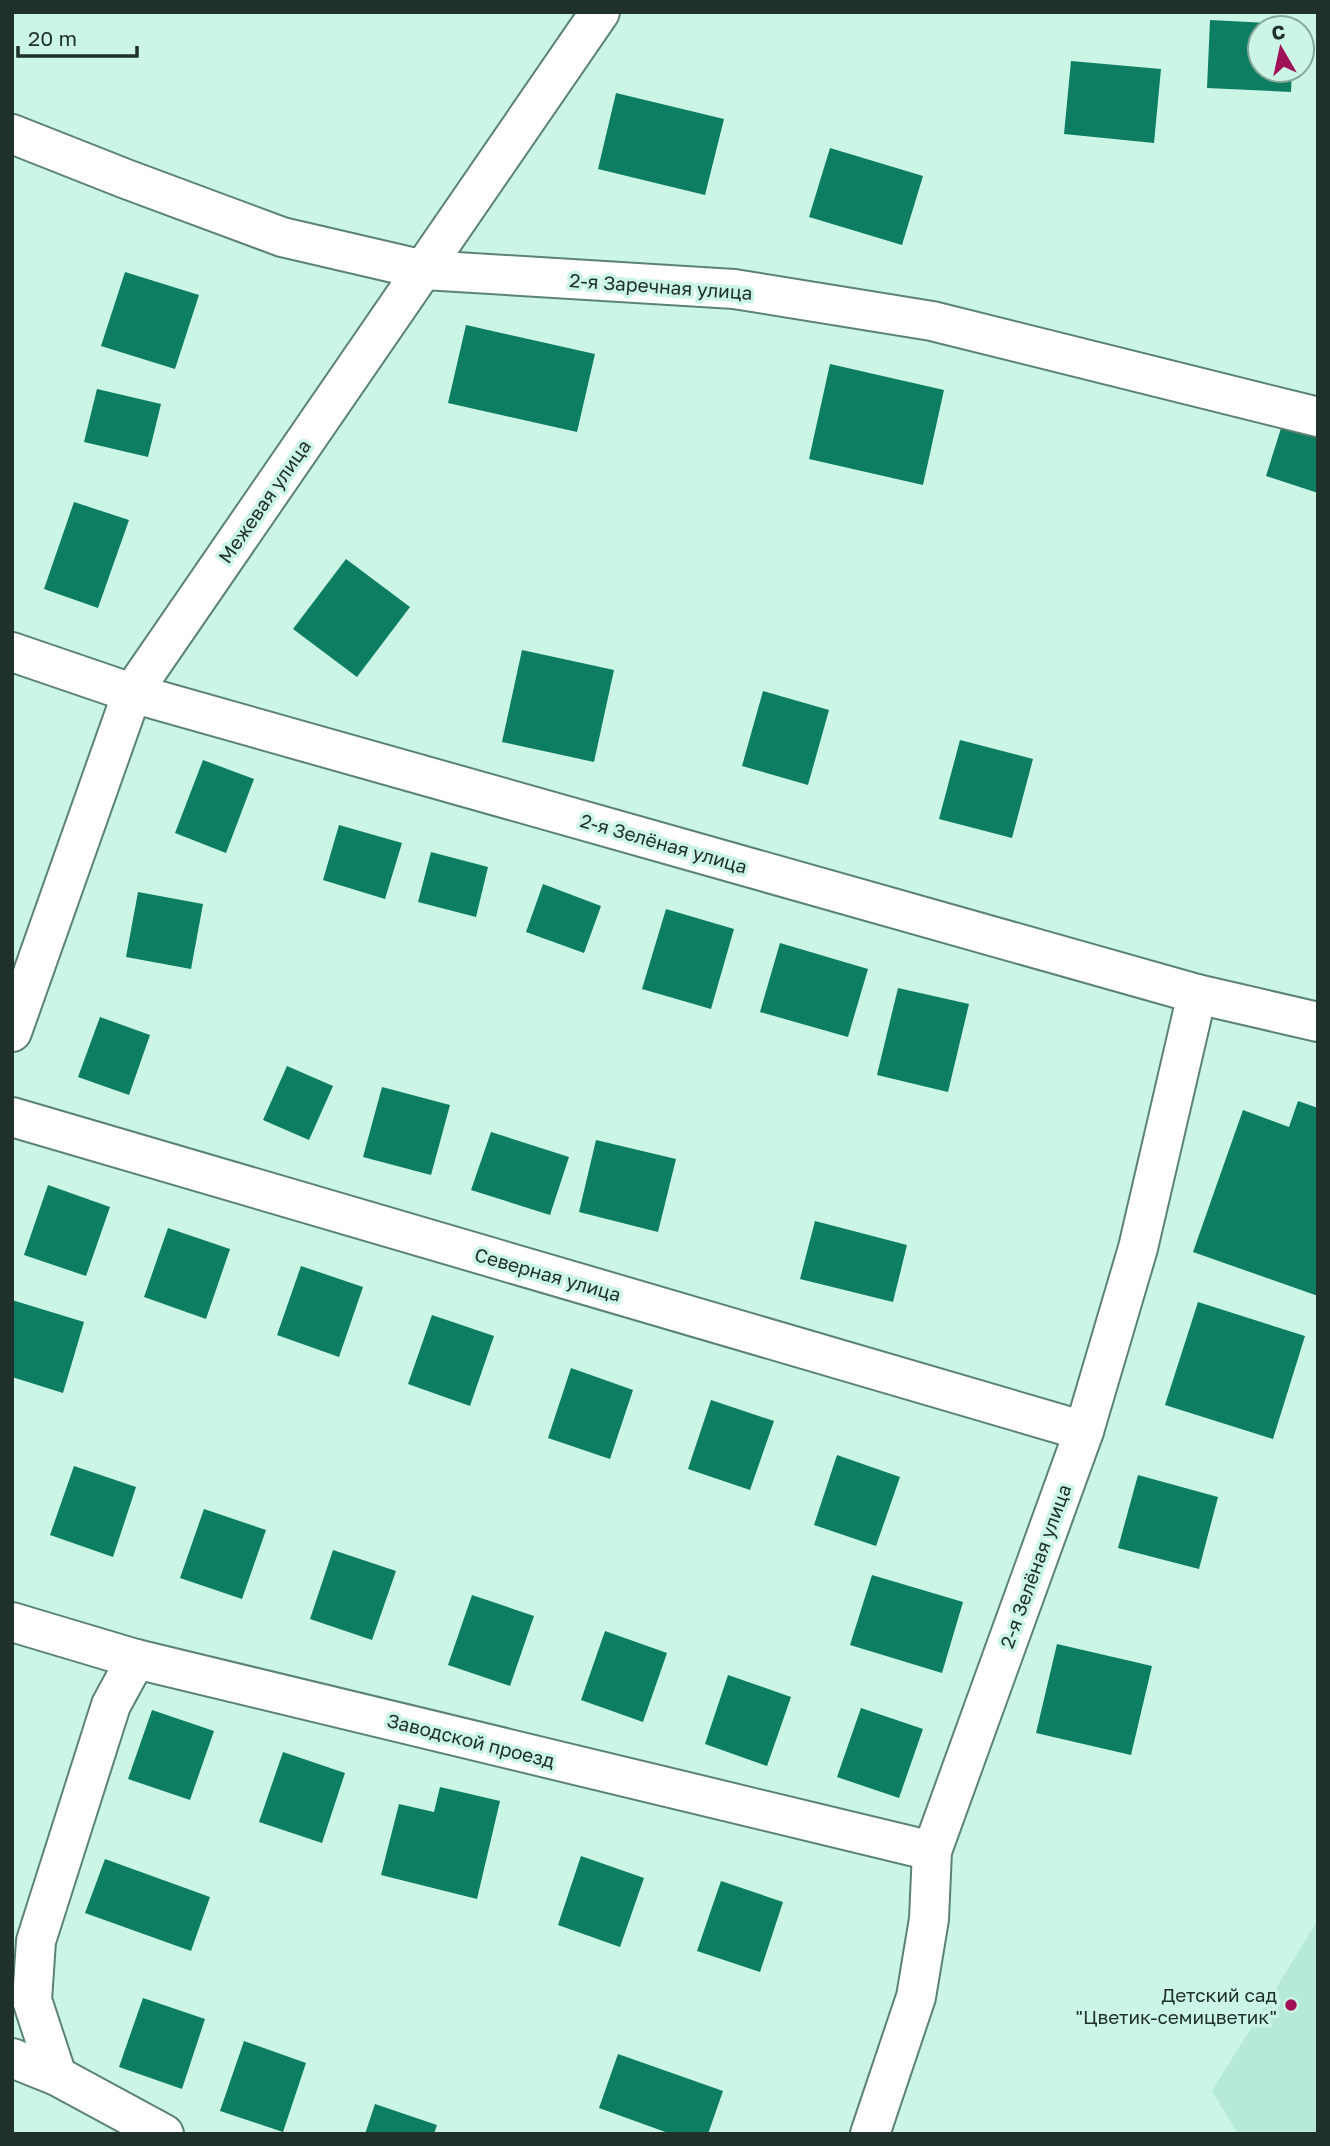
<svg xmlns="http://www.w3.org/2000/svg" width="1330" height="2146" viewBox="0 0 1330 2146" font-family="'Golos Text',sans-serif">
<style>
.built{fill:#b7e9d7}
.building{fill:#0e7e62}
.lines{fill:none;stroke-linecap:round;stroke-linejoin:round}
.minor-casing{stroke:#5b8374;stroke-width:42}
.minor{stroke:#fff;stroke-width:38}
.poi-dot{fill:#a01158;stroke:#cbf6e5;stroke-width:2.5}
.labels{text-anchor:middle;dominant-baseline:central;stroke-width:7;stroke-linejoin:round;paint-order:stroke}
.street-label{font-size:19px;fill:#20302a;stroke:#cbf6e5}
.poi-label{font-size:19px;fill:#20302a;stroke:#cbf6e5;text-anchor:end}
</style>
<rect width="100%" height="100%" fill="#cbf6e5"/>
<polygon class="built" points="1318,1920 1318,2134 1238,2134 1212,2091"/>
<g class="building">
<polygon points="1210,20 1268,23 1268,28 1260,28 1260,70 1292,70 1291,92 1207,88"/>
<polygon points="1071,61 1161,69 1154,143 1064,134"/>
<polygon points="616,93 724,119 705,195 598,169"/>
<polygon points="830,148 923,176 902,245 809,217"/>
<polygon points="125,272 199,295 175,369 101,346"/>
<polygon points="466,325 595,354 577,432 448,403"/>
<polygon points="830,364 944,390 923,485 809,459"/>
<polygon points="97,389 161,404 148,457 84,442"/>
<polygon points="1282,425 1318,437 1318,493 1266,476"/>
<polygon points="74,502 129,520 98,608 44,589"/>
<polygon points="346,559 410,607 357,677 293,629"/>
<polygon points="522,650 614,670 594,762 502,742"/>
<polygon points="763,691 829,710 808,785 742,766"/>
<polygon points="960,740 1033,759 1012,838 939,819"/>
<polygon points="203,760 254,779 226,853 175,833"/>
<polygon points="339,825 402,843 385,899 323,880"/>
<polygon points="431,852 488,867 476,917 418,902"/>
<polygon points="543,884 601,906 584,953 526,932"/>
<polygon points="138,892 203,904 191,969 126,957"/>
<polygon points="666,909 734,929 711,1009 642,989"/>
<polygon points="780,943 868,969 848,1037 760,1012"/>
<polygon points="898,988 969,1004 948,1092 877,1075"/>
<polygon points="100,1017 150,1035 129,1095 78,1077"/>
<polygon points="287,1066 333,1086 309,1140 263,1120"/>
<polygon points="382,1087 450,1105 431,1175 363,1157"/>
<polygon points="1298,1101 1318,1108 1318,1296 1193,1252 1243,1110 1289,1127"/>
<polygon points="491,1132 569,1157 550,1215 471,1190"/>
<polygon points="596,1140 676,1159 658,1232 579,1212"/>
<polygon points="48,1185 110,1207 86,1276 24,1255"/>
<polygon points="815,1221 907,1245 893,1302 800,1279"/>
<polygon points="168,1228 230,1249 206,1319 144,1297"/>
<polygon points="301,1266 363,1287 339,1357 277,1335"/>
<polygon points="12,1300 84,1322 63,1393 12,1377"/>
<polygon points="1198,1302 1305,1336 1273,1439 1165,1405"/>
<polygon points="432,1315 494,1336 470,1406 408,1384"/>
<polygon points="571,1368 633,1390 610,1459 548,1438"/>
<polygon points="711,1400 774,1421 750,1490 688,1469"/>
<polygon points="837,1455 900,1477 876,1546 814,1525"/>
<polygon points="74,1466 136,1487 113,1557 50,1535"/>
<polygon points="1138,1475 1218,1497 1199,1569 1118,1548"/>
<polygon points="204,1509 266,1530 242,1599 180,1578"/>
<polygon points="333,1550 396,1571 372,1640 310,1619"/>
<polygon points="872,1575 963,1602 942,1673 850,1645"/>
<polygon points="472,1595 534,1616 510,1686 448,1665"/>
<polygon points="605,1631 667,1653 643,1722 581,1700"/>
<polygon points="1057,1644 1152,1666 1131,1755 1036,1733"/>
<polygon points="728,1675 791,1697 767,1766 705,1744"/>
<polygon points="861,1708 923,1729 899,1798 837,1777"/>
<polygon points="152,1710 214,1731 190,1800 128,1779"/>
<polygon points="283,1752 345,1773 322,1843 259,1822"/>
<polygon points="440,1787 500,1801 477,1899 381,1875 399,1804 434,1812"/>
<polygon points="581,1856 644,1878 620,1947 558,1925"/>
<polygon points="105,1859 210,1897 191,1951 85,1913"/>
<polygon points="721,1881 783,1902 760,1972 697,1951"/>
<polygon points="143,1998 205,2019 182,2089 119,2067"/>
<polygon points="244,2041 306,2063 283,2132 220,2111"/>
<polygon points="618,2054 723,2091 708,2134 671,2134 599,2108"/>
<polygon points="375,2104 437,2125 434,2134 365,2134"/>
</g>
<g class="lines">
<g class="minor-casing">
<g id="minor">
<polyline points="12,134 126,179 282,237 424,270 734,289 932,321 1318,417"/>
<polyline points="12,652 132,693 1197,994 1318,1022"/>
<polyline points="12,1032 132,693 600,12"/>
<polyline points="12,1117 1084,1431"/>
<polyline points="12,1622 136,1659 932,1851"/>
<polyline points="12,2058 57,2076 164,2134"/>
<polyline points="57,2076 32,2000 36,1941 111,1705 136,1659"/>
<polyline points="870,2134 916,1997 929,1919 932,1851 1084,1431 1138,1248 1197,994"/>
</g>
</g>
<use href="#minor" class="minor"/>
</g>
<circle class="poi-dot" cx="1291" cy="2005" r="7"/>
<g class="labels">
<g class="street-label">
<text transform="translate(661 286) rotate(4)">2-я Заречная улица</text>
<text transform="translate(264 501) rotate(-55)">Межевая улица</text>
<text transform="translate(664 843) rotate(16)">2-я Зелёная улица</text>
<text transform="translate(548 1274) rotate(16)">Северная улица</text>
<text transform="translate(1035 1566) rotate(-70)">2-я Зелёная улица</text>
<text transform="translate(471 1740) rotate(14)">Заводской проезд</text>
</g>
<g class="poi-label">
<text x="1277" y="1994">Детский сад<tspan x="1277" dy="22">"Цветик-семицветик"</tspan></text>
</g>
</g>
<rect width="1330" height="2146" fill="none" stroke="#20302a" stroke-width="28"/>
<g transform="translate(1281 49) rotate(351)"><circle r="33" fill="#cbf6e5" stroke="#87a79a" stroke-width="2"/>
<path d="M0-5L12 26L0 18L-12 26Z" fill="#a01158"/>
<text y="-10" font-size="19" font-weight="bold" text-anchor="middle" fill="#20302a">С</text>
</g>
<path d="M18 46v10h119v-10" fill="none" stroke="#20302a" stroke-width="3.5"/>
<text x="28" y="46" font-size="21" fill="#20302a" stroke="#cbf6e5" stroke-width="5" paint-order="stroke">20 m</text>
</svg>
